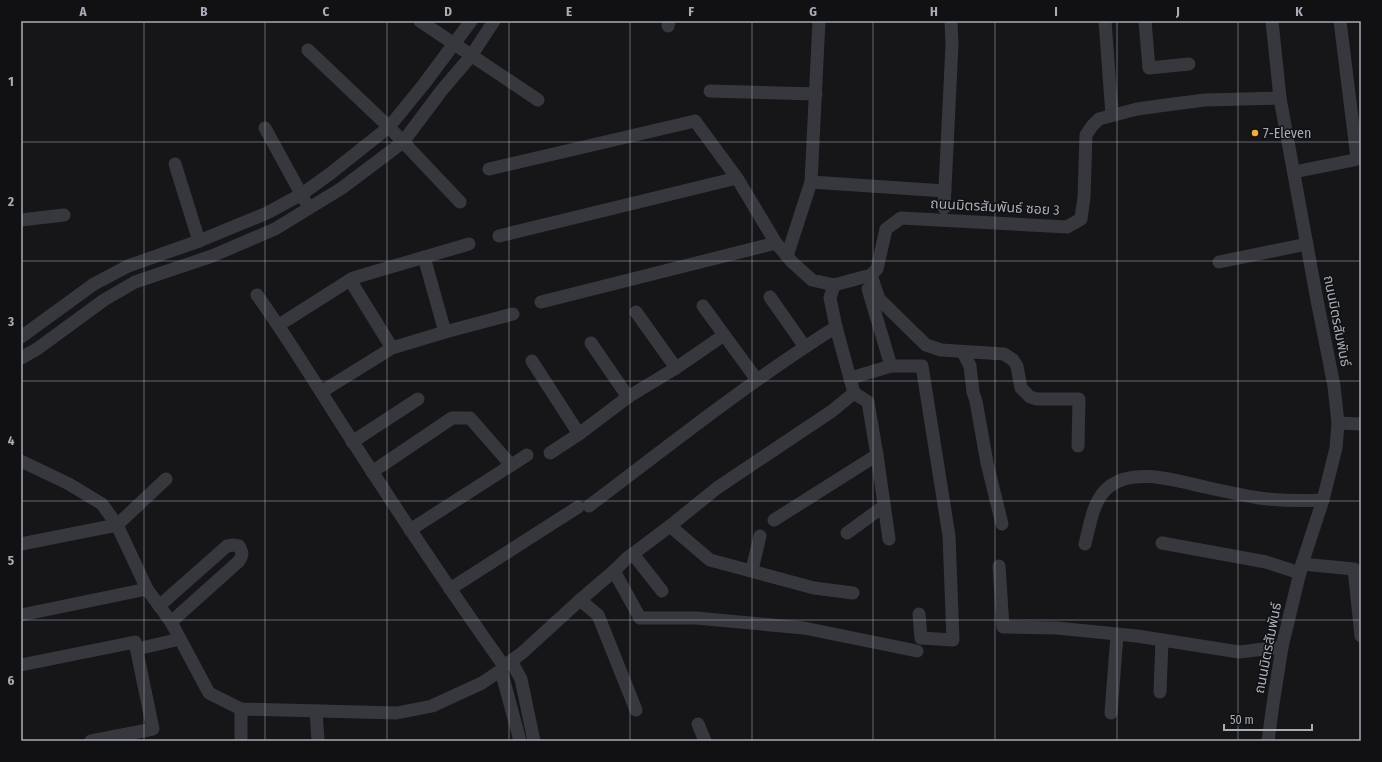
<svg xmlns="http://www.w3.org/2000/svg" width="1382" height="762" viewBox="0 0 1382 762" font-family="'Fira Sans Condensed','Noto Sans Thai',sans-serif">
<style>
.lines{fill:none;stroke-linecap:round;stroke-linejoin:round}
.minor{stroke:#37383d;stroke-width:13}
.grid{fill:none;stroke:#a8adb8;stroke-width:1;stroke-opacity:0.55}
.poi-dot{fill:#f2b134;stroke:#111113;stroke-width:1.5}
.labels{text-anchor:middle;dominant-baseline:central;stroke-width:3;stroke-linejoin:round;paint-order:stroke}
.poi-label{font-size:14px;fill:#a8adb8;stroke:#111113;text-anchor:start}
.street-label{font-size:14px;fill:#a8adb8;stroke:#111113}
.neatline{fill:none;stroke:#a8adb8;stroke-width:1.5}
.grid-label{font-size:13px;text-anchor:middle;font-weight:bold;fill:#a8adb8}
</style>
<rect width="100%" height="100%" fill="#161618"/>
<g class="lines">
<g class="minor">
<polyline points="420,21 538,100"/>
<polyline points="1105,21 1112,115"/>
<polyline points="1145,21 1149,68 1189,64"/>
<polyline points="1340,21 1357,158"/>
<polyline points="668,26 669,21"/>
<polyline points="308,50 389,127 460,202"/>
<polyline points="710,91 816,94"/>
<polyline points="265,128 305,201"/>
<polyline points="175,164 199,241"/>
<polyline points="489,169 695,121 737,178 776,243 792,262 812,280 834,285 871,275 877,269 886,229 901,218 1067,227 1081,219 1084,197 1086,135 1092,126 1099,119 1137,109 1166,105 1205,100 1280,98"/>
<polyline points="1294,172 1354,160 1361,157"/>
<polyline points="811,182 945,191"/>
<polyline points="944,208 952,45 951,21"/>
<polyline points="21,220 64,215"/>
<polyline points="499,236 737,178"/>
<polyline points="787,256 811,182 819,21"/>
<polyline points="424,257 445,332"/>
<polyline points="1219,262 1307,244"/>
<polyline points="871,275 879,299 926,345 941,350 1004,354 1013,360 1017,366 1021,388 1030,397 1037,399 1079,399 1078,446"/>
<polyline points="350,280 392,348"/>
<polyline points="868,289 891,366"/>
<path d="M257,295c34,47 64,98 96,147 49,76 99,151 151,224"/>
<polyline points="770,297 805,347"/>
<polyline points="541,302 776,243"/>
<polyline points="703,306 757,380"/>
<polyline points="636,312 676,368"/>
<polyline points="279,325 353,278 469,244"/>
<polyline points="21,337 94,284 128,266 199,241 267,213 302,194 331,173 389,127 424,84 471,21"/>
<polyline points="591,343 628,397"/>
<polyline points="963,352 970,366 973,392 976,401 987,463 1002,524"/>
<polyline points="21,358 37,349 104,300 135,282 212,256 275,229 342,188 403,142 442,90 471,56 494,21"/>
<polyline points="532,361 579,434"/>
<polyline points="851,378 891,366 922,366 949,536 953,640 921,638 919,614"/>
<polyline points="321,392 392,348 445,332 513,314"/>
<polyline points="854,393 868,402 877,455 889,539"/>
<polyline points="1338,423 1361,424"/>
<polyline points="352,442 418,399"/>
<polyline points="550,453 579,434 628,397 676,368 724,335"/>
<polyline points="21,461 69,484 102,504 117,525 147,589 171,622 209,693 241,709 397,713 432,706 482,683 501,670 504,666 522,653 580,600 614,571 626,559 670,526 717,488 832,411 854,393 836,327 830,298 834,285"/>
<polyline points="372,472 452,418 470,418 511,465"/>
<path d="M589,506c81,-61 161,-125 247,-179"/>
<polyline points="774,520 877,455"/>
<polyline points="670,526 710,560 814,588 853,593"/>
<polyline points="410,530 527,455"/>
<polyline points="847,533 884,506"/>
<polyline points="1162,543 1266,562 1300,573"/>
<polyline points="21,544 117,525 166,479"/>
<path d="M1085,544c5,-19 8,-46 25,-58 25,-19 67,-5 95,1 18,4 36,8 54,11 22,3 42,3 64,2"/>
<polyline points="633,554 662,591"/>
<polyline points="1302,564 1354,569 1361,636"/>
<polyline points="999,566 1003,627 1057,628 1137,636 1239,652 1282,647"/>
<polyline points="752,570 760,536"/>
<polyline points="614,571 640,618 696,618 804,628 917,651"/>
<polyline points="450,589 578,507"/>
<polyline points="580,600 598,615 636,710"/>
<path d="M159,606l68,-60 6,-1 6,1c4,7 4,10 -1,16l-67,60"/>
<polyline points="21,615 147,589"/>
<polyline points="137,649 180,639"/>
<polyline points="511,661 521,679 534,741"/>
<polyline points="21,665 135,642 153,729 91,741"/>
<polyline points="501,670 520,741"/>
<polyline points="1160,692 1162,640"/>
<polyline points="241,709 241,741"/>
<polyline points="316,711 318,741"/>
<polyline points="1111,713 1117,635"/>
<polyline points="698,724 705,741"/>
<polyline points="1268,741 1273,704 1282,647 1302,564 1323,500 1336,448 1338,423 1334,386 1317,300 1280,98 1272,21"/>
</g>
</g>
<path class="grid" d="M144,21v720M265,21v720M387,21v720M509,21v720M630,21v720M752,21v720M873,21v720M995,21v720M1117,21v720M1238,21v720M21,142h1340M21,261h1340M21,381h1340M21,501h1340M21,620h1340"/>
<circle class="poi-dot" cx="1255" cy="133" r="4"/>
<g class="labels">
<g class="poi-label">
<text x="1263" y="133">7-Eleven</text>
</g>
<g class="street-label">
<text transform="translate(995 207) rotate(3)">ถนนมิตรสัมพันธ์ ซอย 3</text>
<text transform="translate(1337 321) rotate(79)">ถนนมิตรสัมพันธ์</text>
<text transform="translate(1268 648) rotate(-79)">ถนนมิตรสัมพันธ์</text>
</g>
</g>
<rect width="1382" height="762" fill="none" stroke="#111113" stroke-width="44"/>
<path d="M1224 724v6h88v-6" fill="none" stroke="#a8adb8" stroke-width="2"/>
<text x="1230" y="724" font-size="12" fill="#a8adb8" stroke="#111113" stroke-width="3" paint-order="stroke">50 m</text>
<rect x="22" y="22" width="1338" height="718" class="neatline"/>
<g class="grid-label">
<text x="83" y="16">A</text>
<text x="204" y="16">B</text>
<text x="326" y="16">C</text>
<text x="448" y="16">D</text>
<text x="569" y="16">E</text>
<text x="691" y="16">F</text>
<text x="813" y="16">G</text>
<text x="934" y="16">H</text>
<text x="1056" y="16">I</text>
<text x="1178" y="16">J</text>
<text x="1299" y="16">K</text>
<text x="11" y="86">1</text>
<text x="11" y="206">2</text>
<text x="11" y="326">3</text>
<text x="11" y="445">4</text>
<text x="11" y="565">5</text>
<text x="11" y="685">6</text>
</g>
</svg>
